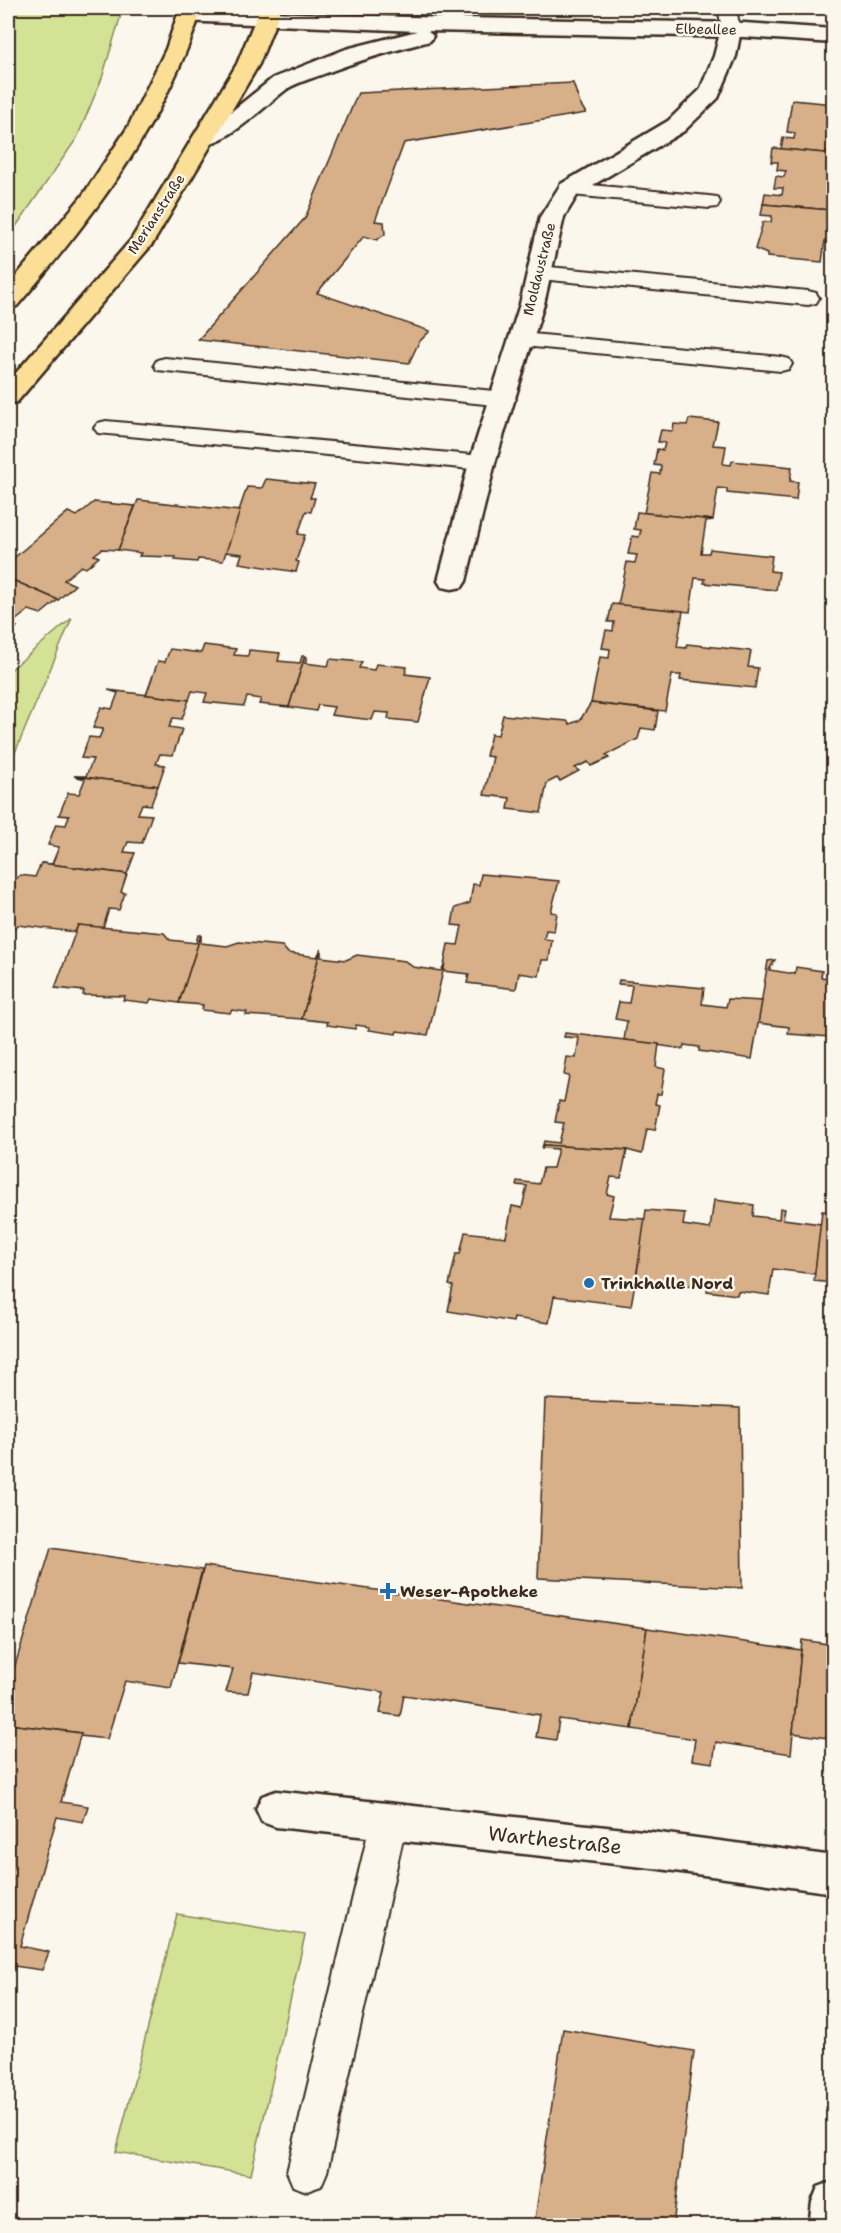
<svg xmlns="http://www.w3.org/2000/svg" width="841" height="2233" viewBox="0 0 841 2233" font-family="'Shantell Sans',sans-serif">
<style>
.green{fill:#d4e296;stroke:#88865a;stroke-width:1.5}
.building{fill:#d7af88;stroke:#3b2a1e;stroke-width:1.5}
.lines{fill:none;stroke-linecap:round;stroke-linejoin:round}
.lane-casing{stroke:#3b2a1e;stroke-width:4}
.street-casing{stroke:#3b2a1e;stroke-width:5}
.secondary-casing{stroke:#3b2a1e;stroke-width:5}
.primary-casing{stroke:#3b2a1e;stroke-width:5}
.lane{fill:#fbf7ec;fill-rule:evenodd}
.street{fill:#fbf7ec;fill-rule:evenodd}
.secondary{fill:#fbf7ec;fill-rule:evenodd}
.primary{fill:#fbdf96;fill-rule:evenodd}
.poi-dot{fill:#1f6fb2;stroke:#fbf7ec;stroke-width:2}
.labels{text-anchor:middle;dominant-baseline:central;stroke-width:5;stroke-linejoin:round;paint-order:stroke}
.far-street-label{font-size:14px;fill:#3b2a1e;stroke:#fbf7ec}
.poi-label{font-size:16px;font-weight:bold;fill:#3b2a1e;stroke:#fbf7ec;text-anchor:start}
.near-street-label{font-size:20px;fill:#3b2a1e;stroke:#fbf7ec}
</style>
<rect width="100%" height="100%" fill="#fbf7ec"/>
<filter id="ink" filterUnits="userSpaceOnUse"><feTurbulence type="fractalNoise" baseFrequency=".0167" numOctaves="2"/><feDisplacementMap in="SourceGraphic" scale="12" xChannelSelector="R" yChannelSelector="G"/><feConvolveMatrix kernelMatrix="1 2 1 2 8 2 1 2 1" color-interpolation-filters="sRGB"/></filter>
<g filter="url(#ink)">
<g class="green">
<polygon points="8,8 123,8 102,78 77,138 8,238"/>
<polygon points="72,618 8,769 8,672"/>
<polygon points="177,1914 305,1935 251,2175 116,2152"/>
</g>
<g class="building">
<polygon points="573,83 580,104 586,113 404,143 375,221 384,222 385,234 377,240 364,236 317,293 430,331 419,342 409,363 198,340 305,218 358,93"/>
<polygon points="792,100 834,104 834,154 781,149 783,138 794,139 795,133 787,132"/>
<polygon points="773,148 834,154 834,191 830,210 763,204 765,193 782,195 783,188 774,188 776,176 784,177 786,171 777,170 778,162 771,162"/>
<polygon points="763,204 830,210 827,230 834,231 834,238 833,241 825,240 822,262 767,257 767,254 755,249 763,222 771,222 772,216 761,215"/>
<polygon points="689,419 718,422 713,445 726,446 723,464 731,465 732,461 792,467 790,481 798,482 796,500 727,493 727,489 718,488 713,520 644,513 652,473 660,474 661,466 654,465 657,449 663,450 665,443 658,442 661,430 673,431 674,424 687,425"/>
<polygon points="266,479 315,484 310,498 315,498 311,512 306,511 298,534 305,535 296,561 299,562 296,572 239,563 242,554 225,552 247,487 262,488"/>
<polygon points="138,500 240,511 223,561 198,559 197,562 175,560 176,557 139,556 141,553 118,550"/>
<polygon points="94,502 135,506 118,550 102,549 94,555 99,557 86,568 81,566 64,580 75,585 58,600 8,578 9,562 68,512 77,516"/>
<polygon points="637,512 713,520 706,521 701,553 709,553 710,549 772,556 770,571 779,572 776,590 704,583 705,579 695,578 690,612 618,605 627,562 635,563 637,555 628,554 632,536 639,537 641,530 634,529"/>
<polygon points="8,578 58,600 41,614 29,610 11,624 17,627 8,635"/>
<polygon points="612,604 683,611 677,647 686,648 687,644 751,651 748,667 758,668 755,688 680,680 681,675 672,675 665,711 591,703 600,657 609,658 610,649 602,648 606,630 613,631 614,622 608,622"/>
<polygon points="204,645 236,649 234,655 248,656 249,650 280,653 278,661 300,663 302,656 305,656 289,707 259,704 261,699 247,697 244,706 204,702 207,693 192,691 189,700 146,695 158,661 165,662 170,649 201,653"/>
<polygon points="305,656 307,657 305,663 328,666 330,659 362,662 359,668 374,670 376,664 407,667 405,674 430,677 418,722 388,719 389,713 375,712 372,720 331,715 334,707 318,705 316,711 289,707"/>
<polygon points="108,690 189,700 182,719 173,718 169,727 182,729 173,755 160,754 156,764 165,765 158,786 74,776 86,776 93,759 81,758 89,737 99,738 103,729 93,728 101,707 112,709 118,693"/>
<polygon points="591,703 658,711 655,730 641,728 638,739 606,755 609,758 591,766 588,762 575,768 579,771 560,781 557,778 547,783 541,813 508,809 510,798 484,795 493,757 486,756 491,734 498,735 503,715 567,721 570,724 580,720"/>
<polygon points="74,776 158,786 151,805 142,804 138,814 152,815 142,843 128,842 124,852 135,853 127,874 41,863 52,864 59,847 48,845 56,824 66,825 69,816 59,815 68,793 79,794 85,779"/>
<polygon points="41,863 127,874 121,892 125,893 119,910 109,909 103,928 78,925 75,932 18,925 8,934 8,887 20,875 35,877"/>
<polygon points="481,874 559,881 551,912 557,913 554,931 546,930 544,939 552,940 549,960 542,960 539,976 519,973 516,989 467,983 469,974 443,971 448,944 458,945 462,926 452,925 455,908 470,903 473,884 479,885"/>
<polygon points="78,925 164,933 170,940 196,943 198,935 201,935 179,1003 151,999 149,1003 123,1000 125,996 83,995 84,991 55,988"/>
<polygon points="201,935 201,943 227,946 239,942 282,946 288,953 317,957 321,949 302,1019 246,1015 247,1012 232,1010 230,1013 202,1010 203,1005 179,1003"/>
<polygon points="321,949 321,957 346,960 357,955 405,961 413,967 441,971 445,963 428,1035 397,1031 396,1034 369,1030 370,1027 356,1025 355,1029 327,1025 328,1022 302,1019"/>
<polygon points="775,960 769,970 795,974 796,967 822,971 821,977 834,979 834,1040 831,1037 788,1034 789,1027 758,1023 768,961"/>
<polygon points="619,980 704,988 702,1004 726,1007 728,999 762,1001 752,1059 699,1051 699,1047 684,1045 683,1049 624,1040 627,1021 615,1019 619,1002 629,1003 632,985 618,984"/>
<polygon points="565,1033 659,1044 656,1067 665,1069 661,1094 657,1094 655,1104 660,1105 655,1130 647,1129 642,1154 627,1150 543,1145 544,1141 559,1143 564,1123 555,1122 559,1101 564,1102 569,1076 564,1075 567,1057 576,1058 579,1038 564,1037"/>
<polygon points="543,1145 627,1150 621,1178 611,1177 607,1194 614,1196 609,1217 646,1219 631,1306 554,1296 549,1323 514,1318 513,1322 448,1311 453,1286 449,1285 456,1254 460,1254 465,1232 506,1237 512,1206 522,1208 527,1186 516,1185 517,1181 539,1184 543,1168 553,1168 558,1149 542,1148"/>
<polygon points="714,1200 754,1205 753,1216 779,1219 780,1208 785,1209 783,1219 821,1224 815,1274 773,1269 769,1295 738,1291 737,1295 707,1291 708,1283 696,1281 696,1286 636,1280 646,1210 685,1213 683,1225 710,1229"/>
<polygon points="822,1211 834,1212 834,1283 814,1281"/>
<polygon points="545,1399 740,1408 742,1588 538,1578"/>
<polygon points="51,1548 202,1570 171,1688 125,1681 107,1739 80,1736 81,1733 8,1724 8,1688"/>
<polygon points="204,1566 647,1628 632,1729 559,1719 556,1740 536,1737 540,1715 404,1695 400,1716 380,1713 384,1692 253,1672 248,1693 226,1692 233,1669 178,1663"/>
<polygon points="647,1628 801,1650 791,1754 716,1742 713,1763 692,1760 695,1739 632,1729"/>
<polygon points="802,1640 834,1645 834,1739 793,1733"/>
<polygon points="8,1724 81,1733 61,1802 88,1806 83,1822 57,1817 20,1946 49,1952 42,1970 14,1966 8,1990"/>
<polygon points="563,2029 694,2051 673,2226 534,2226"/>
</g>
<g class="lines">
<g class="lane-casing">
<g id="lane">
<polygon points="718,8 736,8 740,30 737,34 723,34"/>
<polygon points="569,183 709,196 717,197 720,202 717,207 709,208 561,194 558,189 561,184"/>
<polygon points="538,266 808,291 816,293 819,298 816,303 808,305 530,278 527,273 530,268"/>
<polygon points="521,333 781,357 789,359 792,364 789,369 781,371 513,345 510,340 513,335"/>
<polygon points="165,358 504,392 512,394 516,399 512,404 504,406 157,370 154,365 157,360"/>
<polygon points="106,421 482,456 490,458 494,463 490,468 482,470 98,433 94,428 98,423"/>
<polygon points="389,1805 402,1809 407,1821 327,2172 321,2186 307,2191 293,2186 287,2172 371,1821 376,1809"/>
</g>
</g>
<g class="street-casing">
<g id="street">
<polygon points="730,23 738,25 741,30 736,56 718,98 684,131 578,194 564,217 544,304 495,463 466,581 462,587 452,589 442,587 438,581 469,463 520,304 540,217 561,184 668,121 700,90 714,56 722,25"/>
<polygon points="276,1791 652,1832 834,1856 834,1893 652,1868 276,1827 262,1822 256,1809 262,1796"/>
<polygon points="834,2181 834,2226 809,2226 812,2202 818,2187"/>
</g>
</g>
<g class="secondary-casing">
<path id="secondary" d="M189,9l218,8 337,6 90,6v14l-90,-6 -316,-6 5,5 -3,5c-38,10 -74,20 -109,34 -11,4 -25,8 -34,14 -22,16 -65,62 -92,55l-3,-5 3,-5 37,-23 41,-33 73,-29 71,-18 -236,-10 -3,-5 3,-5z"/>
</g>
<g class="primary-casing">
<g id="primary">
<path d="M180,8h22c-39,119 -105,204 -185,298l-9,2v-22l75,-91 45,-68 38,-78z"/>
<polygon points="260,8 281,8 259,64 153,243 17,402 8,405 8,382 131,240 237,64"/>
</g>
</g>
<use href="#lane" class="lane"/>
<use href="#street" class="street"/>
<use href="#secondary" class="secondary"/>
<use href="#primary" class="primary"/>
</g>
</g>
<g class="poi-dot">
<circle cx="589" cy="1283" r="6"/>
<path d="M385 1582h6v6h6v6h-6v6h-6v-6h-6v-6h6z"/>
</g>
<g class="labels">
<g class="far-street-label">
<text transform="translate(706 29) rotate(1)">Elbeallee</text>
<text transform="translate(156 214) rotate(-57)">Merianstraße</text>
<text transform="translate(539 269) rotate(-76)">Moldaustraße</text>
</g>
<g class="poi-label">
<text x="601" y="1283">Trinkhalle Nord</text>
<text x="400" y="1591">Weser-Apotheke</text>
</g>
<g class="near-street-label">
<text transform="translate(555 1840) rotate(6)">Warthestraße</text>
</g>
</g>
<rect width="841" height="2233" fill="none" stroke="#fbf7ec" stroke-width="30"/>
<rect x="15" y="15" width="811" height="2203" fill="none" stroke="#3b2a1e" stroke-width="2" filter="url(#ink)"/>
</svg>
